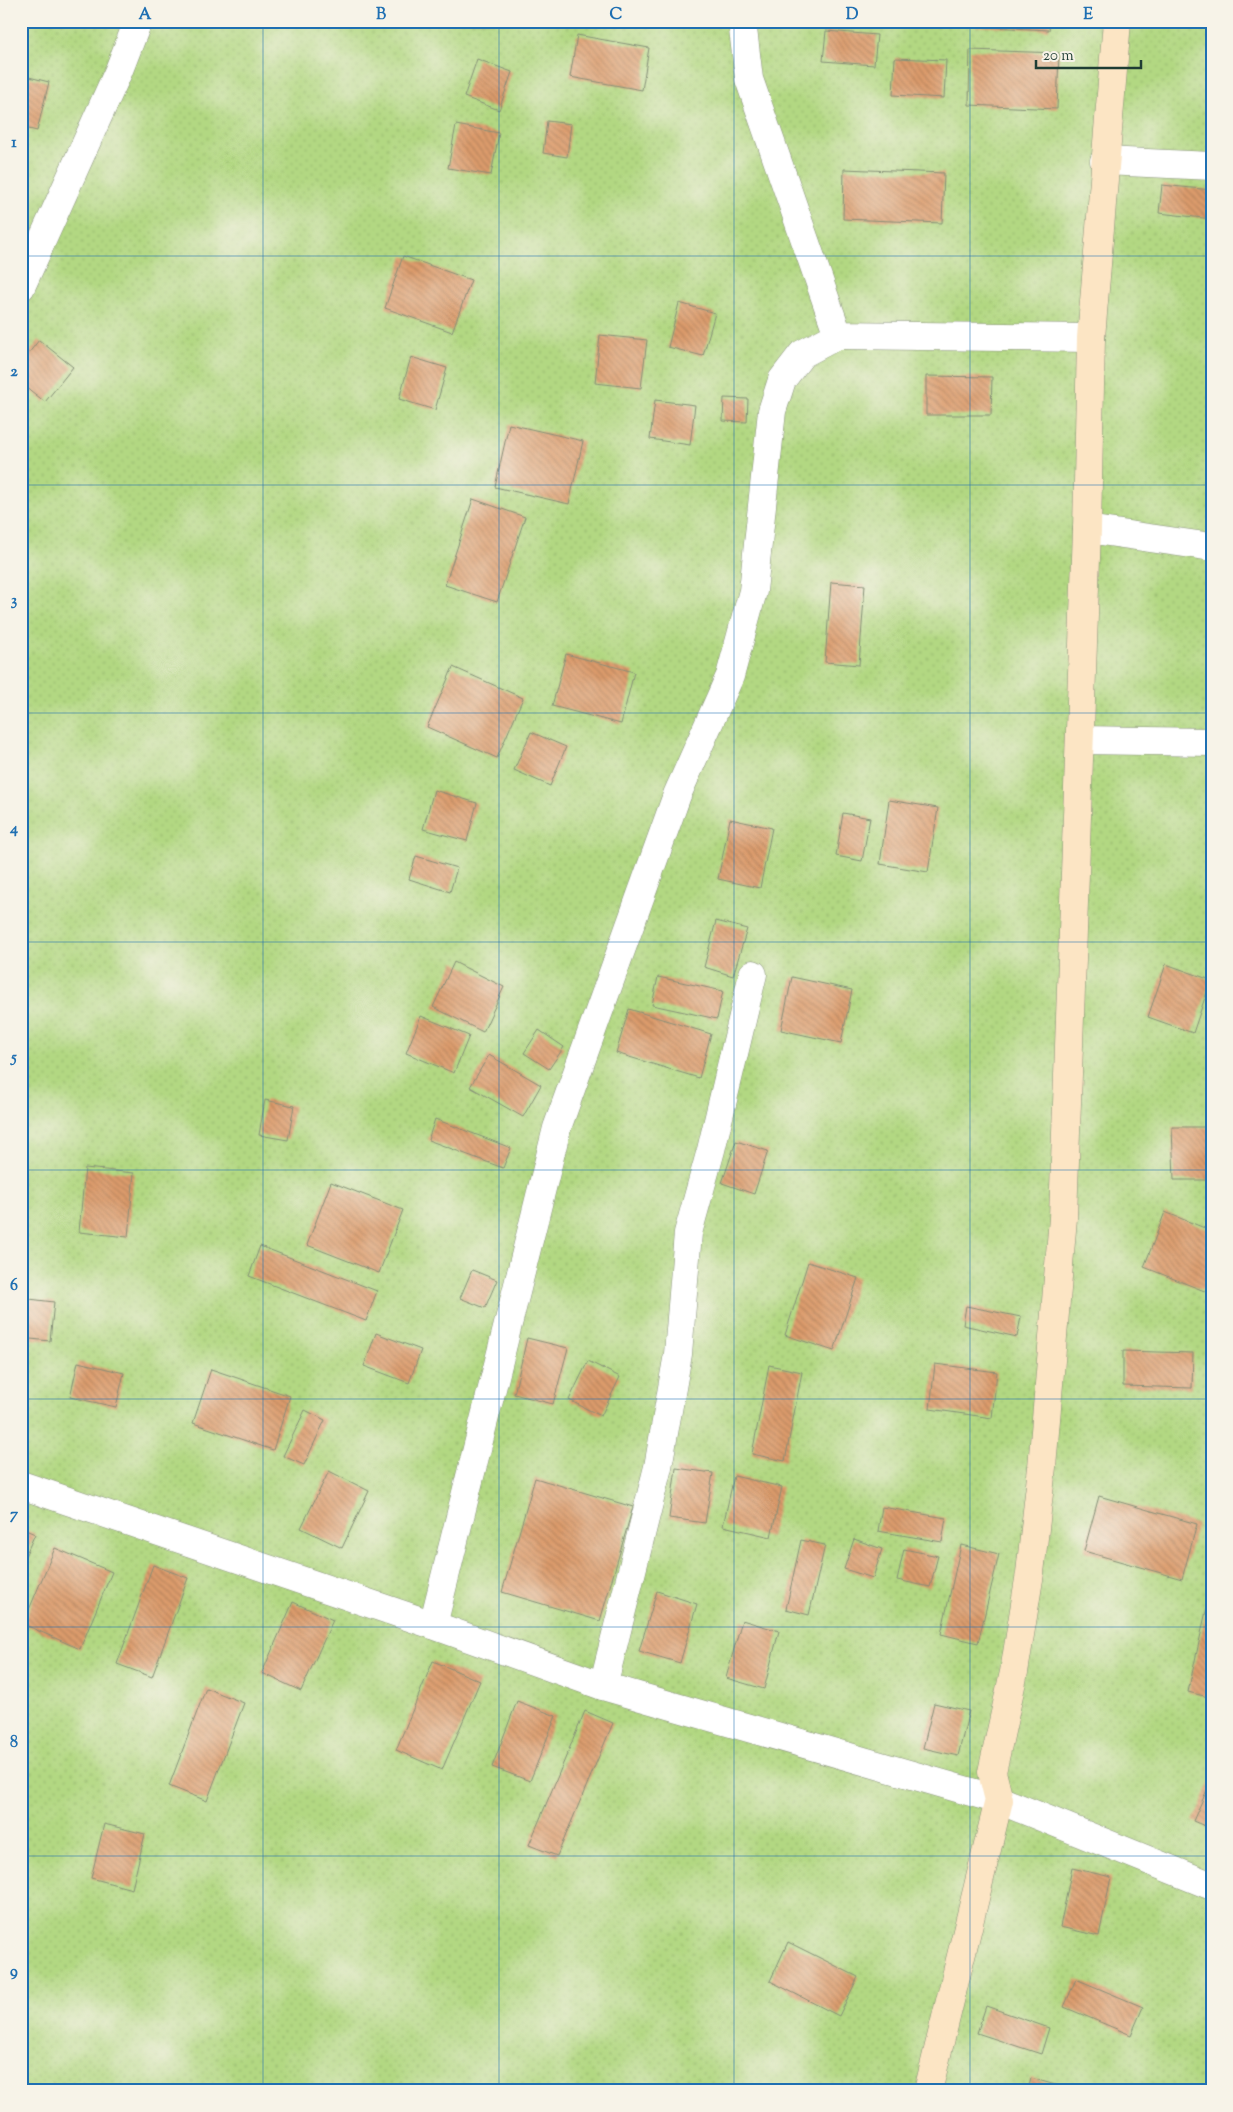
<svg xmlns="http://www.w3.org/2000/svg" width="1233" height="2112" viewBox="0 0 1233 2112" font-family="'Sorts Mill Goudy',serif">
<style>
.grass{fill:url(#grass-dots);stroke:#688a5b}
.building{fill:url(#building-back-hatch)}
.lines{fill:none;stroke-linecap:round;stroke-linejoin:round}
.minor-casing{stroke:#858e77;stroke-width:29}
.secondary-casing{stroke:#858e77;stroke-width:29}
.minor{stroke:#fff;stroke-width:28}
.secondary{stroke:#fce5c4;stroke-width:28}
.grid{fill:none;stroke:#1f6fb2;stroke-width:1;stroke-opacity:0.55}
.neatline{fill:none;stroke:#1f6fb2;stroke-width:2}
.grid-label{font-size:16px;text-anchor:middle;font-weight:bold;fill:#1f6fb2}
</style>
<defs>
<pattern id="grass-dots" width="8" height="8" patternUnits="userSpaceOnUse" patternTransform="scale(1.25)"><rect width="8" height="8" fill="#b2d882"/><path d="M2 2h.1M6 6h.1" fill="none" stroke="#99ba71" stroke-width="1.8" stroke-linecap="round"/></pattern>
<pattern id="building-back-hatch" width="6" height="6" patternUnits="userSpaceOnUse" patternTransform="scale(1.25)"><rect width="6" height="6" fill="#dc9b6c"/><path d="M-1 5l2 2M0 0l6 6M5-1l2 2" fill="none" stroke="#b2805a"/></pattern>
</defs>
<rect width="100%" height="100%" fill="#f7f3e8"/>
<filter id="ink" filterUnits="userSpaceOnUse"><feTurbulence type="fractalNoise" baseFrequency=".02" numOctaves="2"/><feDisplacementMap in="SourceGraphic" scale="10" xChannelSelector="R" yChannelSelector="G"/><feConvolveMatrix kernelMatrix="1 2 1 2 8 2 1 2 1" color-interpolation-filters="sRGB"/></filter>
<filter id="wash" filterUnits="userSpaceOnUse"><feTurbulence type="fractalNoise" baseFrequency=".0096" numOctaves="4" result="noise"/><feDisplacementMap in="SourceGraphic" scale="20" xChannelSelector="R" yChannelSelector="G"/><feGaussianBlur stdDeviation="1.12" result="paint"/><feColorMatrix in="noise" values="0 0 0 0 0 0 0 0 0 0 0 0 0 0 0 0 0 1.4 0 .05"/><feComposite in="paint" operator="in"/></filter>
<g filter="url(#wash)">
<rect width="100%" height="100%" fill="#ebdeba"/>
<rect class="grass" x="21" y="21" width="1191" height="2070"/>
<g id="blocks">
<g class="building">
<polygon points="921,21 952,21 952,24 921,23"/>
<polygon points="974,21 1050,21 1049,30 974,26"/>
<polygon points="826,31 877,35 874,65 823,61"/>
<polygon points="577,35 649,48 642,90 570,77"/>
<polygon points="970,50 1059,53 1057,109 969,105"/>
<polygon points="895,58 946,60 944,98 893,95"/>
<polygon points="477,59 512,72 499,110 464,97"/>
<polygon points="21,75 49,82 37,131 21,127"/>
<polygon points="547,121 571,124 567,157 543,153"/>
<polygon points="456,125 499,133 491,175 448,168"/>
<polygon points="844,169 944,173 942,223 843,219"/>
<polygon points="1162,185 1212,190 1212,219 1159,213"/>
<polygon points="403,256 471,280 452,332 385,308"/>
<polygon points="679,303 715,313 703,356 668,347"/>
<polygon points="600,335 647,340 641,388 595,383"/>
<polygon points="39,340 73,367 45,402 21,383 21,363"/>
<polygon points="411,357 447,368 435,410 399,399"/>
<polygon points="926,376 992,377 991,415 926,415"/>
<polygon points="724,398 748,399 747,422 723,421"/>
<polygon points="655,400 695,405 690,445 650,439"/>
<polygon points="509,424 583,441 569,504 495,487"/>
<polygon points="473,499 525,517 497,602 445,585"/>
<polygon points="831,582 865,585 859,665 825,662"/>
<polygon points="566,654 634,672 621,724 552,706"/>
<polygon points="453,667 523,698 497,758 427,727"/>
<polygon points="531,732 566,747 550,786 514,770"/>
<polygon points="434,790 477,803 467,841 423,829"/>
<polygon points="889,800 938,808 928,872 880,864"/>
<polygon points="843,813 870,818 862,861 836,856"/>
<polygon points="730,819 772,828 760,888 718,879"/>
<polygon points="416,856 457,868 450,892 409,879"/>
<polygon points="716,921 747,929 733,976 704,967"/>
<polygon points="454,962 504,987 483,1032 433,1007"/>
<polygon points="1166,964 1211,980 1193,1033 1148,1017"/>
<polygon points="658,977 723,991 717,1019 652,1005"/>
<polygon points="792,977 852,990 841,1043 781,1030"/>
<polygon points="629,1009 711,1034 699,1078 616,1053"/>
<polygon points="421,1016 469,1036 454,1073 406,1053"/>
<polygon points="539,1030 564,1047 549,1069 524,1053"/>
<polygon points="489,1055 541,1085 523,1117 470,1087"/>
<polygon points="265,1100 294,1106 288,1140 259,1135"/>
<polygon points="435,1119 511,1148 503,1168 428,1140"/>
<polygon points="1172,1127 1212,1127 1212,1180 1174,1180"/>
<polygon points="736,1141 768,1151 754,1194 722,1183"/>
<polygon points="85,1168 134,1173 128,1237 79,1232"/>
<polygon points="331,1182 403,1210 379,1273 307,1245"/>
<polygon points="1165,1212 1212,1231 1212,1294 1144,1267"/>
<polygon points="260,1246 377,1291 366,1321 249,1276"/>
<polygon points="808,1262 858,1278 834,1351 785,1335"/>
<polygon points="472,1270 497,1280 485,1308 460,1298"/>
<polygon points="21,1298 54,1302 50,1341 21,1338"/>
<polygon points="966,1306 1021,1317 1017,1337 963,1325"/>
<polygon points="376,1333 421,1350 409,1383 364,1366"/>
<polygon points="527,1338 568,1348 553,1404 514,1394"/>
<polygon points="1123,1351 1193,1353 1192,1388 1123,1386"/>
<polygon points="588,1361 620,1377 601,1416 569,1400"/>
<polygon points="78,1362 124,1373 116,1407 70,1397"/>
<polygon points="935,1364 997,1372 992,1418 930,1409"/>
<polygon points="769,1365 802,1372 785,1461 752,1454"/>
<polygon points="211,1369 290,1396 273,1450 193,1423"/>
<polygon points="305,1410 325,1420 304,1465 283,1456"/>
<polygon points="676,1468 713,1473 705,1523 669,1518"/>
<polygon points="329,1471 369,1491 342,1548 301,1528"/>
<polygon points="734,1476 782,1487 771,1537 723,1526"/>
<polygon points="535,1478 633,1507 600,1621 502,1592"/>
<polygon points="1099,1496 1197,1524 1182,1579 1084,1551"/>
<polygon points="882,1507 946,1518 942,1542 878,1531"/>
<polygon points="21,1528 35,1534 21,1565"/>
<polygon points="854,1539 882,1549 873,1578 844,1569"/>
<polygon points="801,1540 825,1545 809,1615 786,1609"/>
<polygon points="961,1545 999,1554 978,1643 941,1634"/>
<polygon points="55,1548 112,1572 80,1649 23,1624"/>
<polygon points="904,1549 938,1556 930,1587 897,1580"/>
<polygon points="153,1565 188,1578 152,1677 117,1664"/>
<polygon points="657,1591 697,1604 680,1663 639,1651"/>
<polygon points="1210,1593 1212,1593 1212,1698 1188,1692"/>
<polygon points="293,1602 333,1620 301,1691 262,1673"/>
<polygon points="742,1620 779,1631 764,1689 726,1678"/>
<polygon points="433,1661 480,1681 442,1770 396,1750"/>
<polygon points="206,1688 244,1703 207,1801 169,1786"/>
<polygon points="517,1701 556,1716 530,1781 492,1767"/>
<polygon points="934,1703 969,1711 958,1756 923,1748"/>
<polygon points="585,1711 613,1723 557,1856 529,1845"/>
<polygon points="1212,1779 1212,1829 1193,1821"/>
<polygon points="104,1824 145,1834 132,1889 91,1878"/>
<polygon points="1072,1868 1111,1877 1099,1936 1060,1927"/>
<polygon points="788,1942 858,1977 839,2016 770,1981"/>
<polygon points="1076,1979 1143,2007 1131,2035 1064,2007"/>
<polygon points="986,2006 1049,2028 1041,2054 977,2033"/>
<polygon points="1031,2078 1059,2086 1058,2091 1028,2091"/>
</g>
</g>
</g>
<g filter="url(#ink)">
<use href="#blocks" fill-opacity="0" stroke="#858e77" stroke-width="1"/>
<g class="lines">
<g class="minor-casing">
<g id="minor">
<polyline points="742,21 749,79 838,335 1091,338"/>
<polyline points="1104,161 1212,166"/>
<polyline points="21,287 119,70 138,21"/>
<polyline points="1087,529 1212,547"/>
<polyline points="1080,740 1212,742"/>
<polyline points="21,1485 433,1625 603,1686 999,1800 1212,1886"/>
<polyline points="433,1625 557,1128 677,795 730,676 753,591 772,411 782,380 802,354 838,335"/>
<polyline points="603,1686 658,1467 678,1354 688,1233 711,1150 753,974"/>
</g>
</g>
<g class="secondary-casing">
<polyline id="secondary" points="928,2091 999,1800 992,1772 1014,1672 1030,1573 1042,1467 1063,1218 1087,529 1091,338 1117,21"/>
</g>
<use href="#minor" class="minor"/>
<use href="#secondary" class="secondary"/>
</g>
</g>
<path class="grid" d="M263,21v2070M499,21v2070M734,21v2070M970,21v2070M21,256h1191M21,485h1191M21,713h1191M21,942h1191M21,1170h1191M21,1399h1191M21,1627h1191M21,1856h1191"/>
<rect width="1233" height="2112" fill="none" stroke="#f7f3e8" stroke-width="55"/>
<path d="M1036 60v8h105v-8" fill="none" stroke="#1f3d34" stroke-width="2.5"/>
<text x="1043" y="60" font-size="15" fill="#1f3d34" stroke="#f7f3e8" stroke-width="4" paint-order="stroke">20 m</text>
<rect x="28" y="28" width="1178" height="2056" class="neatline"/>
<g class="grid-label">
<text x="145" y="19">A</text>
<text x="381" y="19">B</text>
<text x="616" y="19">C</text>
<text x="852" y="19">D</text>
<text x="1088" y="19">E</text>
<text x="14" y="147">1</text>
<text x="14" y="376">2</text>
<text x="14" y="605">3</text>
<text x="14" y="833">4</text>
<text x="14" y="1062">5</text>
<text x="14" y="1290">6</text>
<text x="14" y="1519">7</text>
<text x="14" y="1747">8</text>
<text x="14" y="1976">9</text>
</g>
</svg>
